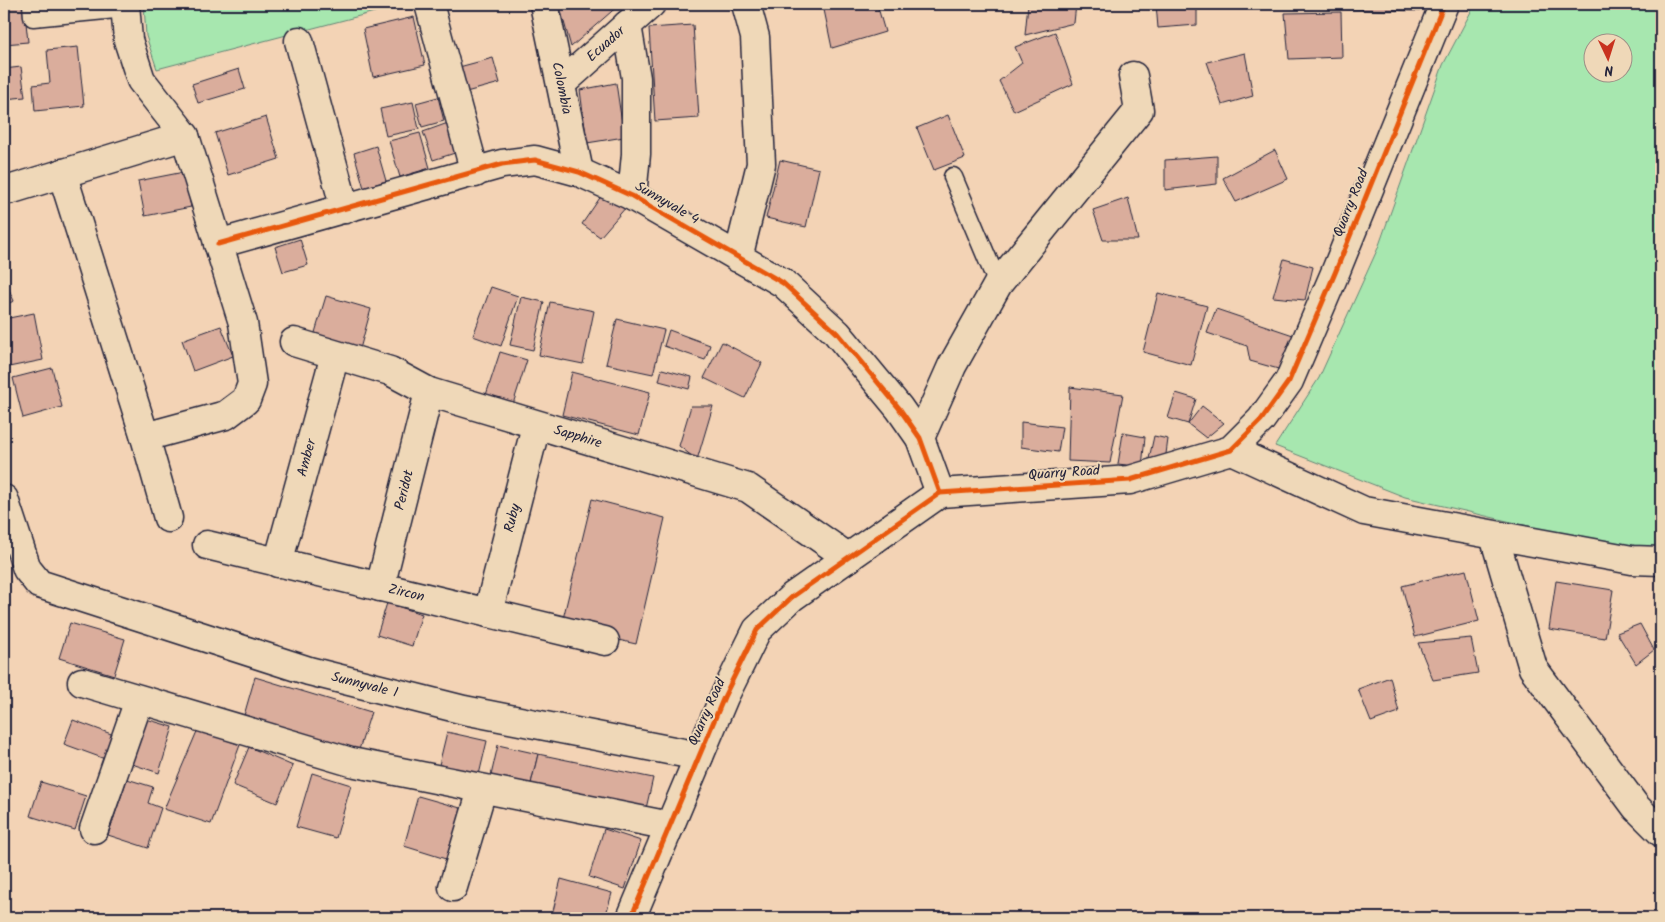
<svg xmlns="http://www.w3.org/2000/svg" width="1665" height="922" viewBox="0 0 1665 922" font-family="Kalam,sans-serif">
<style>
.green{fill:#a7e7af;stroke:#648475;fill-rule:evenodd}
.building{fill:#daad9c;stroke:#22223b}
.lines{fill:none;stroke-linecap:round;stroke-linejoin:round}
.lane-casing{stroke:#22223b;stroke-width:21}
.street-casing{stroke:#22223b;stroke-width:31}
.secondary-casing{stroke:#22223b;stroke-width:31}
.lane{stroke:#efd8b8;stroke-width:18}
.street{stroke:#efd8b8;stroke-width:28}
.secondary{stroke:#efd8b8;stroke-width:28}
.cycleway-casing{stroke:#efd8b8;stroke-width:8}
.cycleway{stroke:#e8590c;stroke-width:5}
.labels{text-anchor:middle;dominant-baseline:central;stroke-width:4;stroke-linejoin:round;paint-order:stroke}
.street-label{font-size:14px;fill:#22223b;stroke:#efd8b8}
</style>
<rect width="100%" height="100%" fill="#f3d3b5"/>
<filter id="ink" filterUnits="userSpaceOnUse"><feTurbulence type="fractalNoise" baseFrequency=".02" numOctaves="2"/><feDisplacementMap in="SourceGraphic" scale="10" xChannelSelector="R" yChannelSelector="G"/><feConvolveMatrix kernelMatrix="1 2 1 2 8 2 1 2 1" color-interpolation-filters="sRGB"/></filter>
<g filter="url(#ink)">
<g class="green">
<polygon points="144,4 405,4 157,69 146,36"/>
<path d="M1475,4h186v542l-39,2 -217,-51 -130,-51 44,-68 59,-130 65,-183zM1592,42h30v30h-30z"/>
</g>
<g class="building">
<polygon points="4,4 24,4 28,42 4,44"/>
<polygon points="559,4 620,4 571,47"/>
<polygon points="877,4 885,32 832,48 823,5"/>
<polygon points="1028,4 1076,4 1074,23 1025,35"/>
<polygon points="1156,4 1197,4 1197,25 1158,28"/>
<polygon points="1286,4 1331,4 1330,6"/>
<polygon points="1346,4 1421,4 1420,11 1346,9"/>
<polygon points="1341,12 1342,57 1289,59 1285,13"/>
<polygon points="414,17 425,65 373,77 363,29"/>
<polygon points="693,25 699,118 655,121 649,28"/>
<polygon points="1055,32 1073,84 1014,111 999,81 1022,63 1015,47"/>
<polygon points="78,47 84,106 35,111 33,85 50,83 47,50"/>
<polygon points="1245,53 1253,96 1222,105 1207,62"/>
<polygon points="493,58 500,83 466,92 459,67"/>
<polygon points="21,67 25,97 4,99 4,69"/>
<polygon points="239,69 245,89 198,103 192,84"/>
<polygon points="616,83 624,137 587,143 580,90"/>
<polygon points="438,97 444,121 422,127 416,103"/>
<polygon points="413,102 419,129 386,136 380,109"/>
<polygon points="948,115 965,158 934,170 917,128"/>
<polygon points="266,117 279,159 228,175 215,133"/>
<polygon points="448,123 458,152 433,160 423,132"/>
<polygon points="420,133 430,168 400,177 389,141"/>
<polygon points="376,146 386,181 364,188 354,153"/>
<polygon points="1275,150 1288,179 1236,202 1223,178"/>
<polygon points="1217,156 1217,184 1165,190 1165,160"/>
<polygon points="780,160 819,169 806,227 766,218"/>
<polygon points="184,172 191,207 145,216 138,181"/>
<polygon points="606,189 627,206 600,237 582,224"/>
<polygon points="1128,198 1138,240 1103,240 1093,210"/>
<polygon points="300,239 308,265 283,272 275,247"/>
<polygon points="1284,259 1313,267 1305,300 1273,297"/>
<polygon points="4,278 14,301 4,305"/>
<polygon points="491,287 518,296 501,346 473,336"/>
<polygon points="1158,293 1207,306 1191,365 1143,352"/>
<polygon points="326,296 371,309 360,349 314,336"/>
<polygon points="521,297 544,302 533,350 510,345"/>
<polygon points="550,302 594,311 583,364 539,355"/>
<polygon points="1216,309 1296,336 1282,370 1250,361 1247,346 1207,333"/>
<polygon points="34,313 43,360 4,368 4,319"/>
<polygon points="617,319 664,330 653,374 606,364"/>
<polygon points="221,326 233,356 193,371 182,340"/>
<polygon points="669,330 710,345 705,360 664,346"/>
<polygon points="722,342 762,363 745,398 704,378"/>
<polygon points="500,352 527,360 513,404 486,395"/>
<polygon points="52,368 62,407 23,418 13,378"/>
<polygon points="662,369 692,377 689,389 659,381"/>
<polygon points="572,372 650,392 639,435 562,415"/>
<polygon points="1070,387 1123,394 1110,463 1068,461"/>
<polygon points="1176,393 1196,399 1188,424 1168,418"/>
<polygon points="691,406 713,406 697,460 679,446"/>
<polygon points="1202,406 1224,423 1206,438 1188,424"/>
<polygon points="1021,422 1062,427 1058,452 1021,447"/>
<polygon points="1123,433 1145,437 1142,467 1118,464"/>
<polygon points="1154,436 1168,439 1164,469 1147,468"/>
<polygon points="592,499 665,518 636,644 561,627"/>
<polygon points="1466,570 1479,621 1415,637 1402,586"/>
<polygon points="1556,581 1613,590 1605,638 1549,629"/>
<polygon points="387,603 422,614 412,646 377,635"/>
<polygon points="70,623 125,639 114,675 59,658"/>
<polygon points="1640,624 1654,650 1636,664 1617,633"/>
<polygon points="1471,638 1478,673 1433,680 1418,643"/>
<polygon points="255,677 371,712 358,753 243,719"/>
<polygon points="1390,677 1399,712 1371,722 1358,689"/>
<polygon points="146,719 173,727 159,773 132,764"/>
<polygon points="73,720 114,735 105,759 64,744"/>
<polygon points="198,729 240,745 211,824 164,809"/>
<polygon points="447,732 487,741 478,779 438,769"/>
<polygon points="498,745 538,754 530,788 490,780"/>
<polygon points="249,747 293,766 277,803 233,785"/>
<polygon points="538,754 653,778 645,813 530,788"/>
<polygon points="312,773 351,785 336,838 296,827"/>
<polygon points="127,779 153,787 148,803 161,808 148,848 108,835"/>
<polygon points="41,782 86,796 75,830 30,816"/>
<polygon points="418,796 464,809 449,860 404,846"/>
<polygon points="604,829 641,841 625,889 589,877"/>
<polygon points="561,879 612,893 605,918 565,918 552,915"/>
</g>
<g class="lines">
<g class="lane-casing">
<g id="lane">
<polyline points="32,4 33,17 126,8"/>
<polyline points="953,177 998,284"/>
</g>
</g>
<g class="street-casing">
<g id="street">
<polyline points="125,4 128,40 141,80 185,136 243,323 252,384 246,400 226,415 145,437"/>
<polyline points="429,4 475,173"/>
<path id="s1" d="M544,4l35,168"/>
<polyline points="627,25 636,78 636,154 632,196"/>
<polyline points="299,41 345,209"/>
<path id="s2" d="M561,84l90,-80"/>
<polyline points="62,173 145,437 168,518"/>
<polyline points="9,190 185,136"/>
<polyline points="218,244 502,164 535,160 579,172 632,196 783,283 837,333 899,408 920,438 940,493"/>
<polyline points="738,258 761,164 755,37 746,4"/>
<path id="s3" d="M294,342l96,29 39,21 319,96 101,70"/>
<polyline points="920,438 952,366 998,284 1139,110 1133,76"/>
<polyline points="1231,450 1364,511 1632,560 1661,561"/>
<path id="s4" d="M4,499l23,70 12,15 270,87 155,39 235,46"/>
<polyline points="1494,536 1533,668 1636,807 1661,832"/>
<path id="s5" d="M207,545l398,96"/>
<path id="s6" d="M278,563l57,-208"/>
<path id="s7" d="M380,587l49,-195"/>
<path id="s8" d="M488,613l48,-187"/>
<polyline points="82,682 351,762 670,826"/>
<polyline points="94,829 139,700"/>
<polyline points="453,887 482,790"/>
</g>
</g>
<g class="secondary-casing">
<polyline id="secondary" points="631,918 724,697 757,630 792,597 940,493 1130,480 1231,450 1261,420 1289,381 1335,273 1444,4"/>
</g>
<use href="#lane" class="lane"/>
<use href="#street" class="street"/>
<use href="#secondary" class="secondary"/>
<g class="cycleway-casing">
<g id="cycleway">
<polyline points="218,244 502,164 535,160 579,172 632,196 783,283 837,333 899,408 920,438 940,493"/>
<polyline points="631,918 724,697 757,630 792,597 940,493 1130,480 1231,450 1261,420 1289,381 1335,273 1444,4"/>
</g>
</g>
<use href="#cycleway" class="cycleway"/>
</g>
</g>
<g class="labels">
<g class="street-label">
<text stroke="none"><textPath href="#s2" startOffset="60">Ecuador</textPath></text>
<text stroke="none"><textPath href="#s1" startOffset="86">Colombia</textPath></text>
<text transform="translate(667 203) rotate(30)">Sunnyvale 4</text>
<text transform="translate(1351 203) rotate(-68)">Quarry Road</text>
<text stroke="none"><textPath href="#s3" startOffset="300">Sapphire</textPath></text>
<text stroke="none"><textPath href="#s6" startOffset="109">Amber</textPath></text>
<text transform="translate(1064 473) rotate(-4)">Quarry Road</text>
<text stroke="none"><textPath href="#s7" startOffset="100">Peridot</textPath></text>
<text stroke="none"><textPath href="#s8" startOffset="98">Ruby</textPath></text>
<text stroke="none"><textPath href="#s5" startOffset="205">Zircon</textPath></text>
<text stroke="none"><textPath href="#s4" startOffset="434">Sunnyvale 1</textPath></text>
<text transform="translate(707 712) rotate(-66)">Quarry Road</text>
</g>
</g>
<rect width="1665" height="922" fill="none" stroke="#efd8b8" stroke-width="20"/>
<rect x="10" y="10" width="1645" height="902" fill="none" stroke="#22223b" stroke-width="2" filter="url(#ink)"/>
<g transform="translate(1608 58) rotate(176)"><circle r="24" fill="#efd8b8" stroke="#9d8f86"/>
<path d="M0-4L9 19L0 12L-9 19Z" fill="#c8321e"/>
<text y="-8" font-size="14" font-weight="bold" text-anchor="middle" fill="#22223b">N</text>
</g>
</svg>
